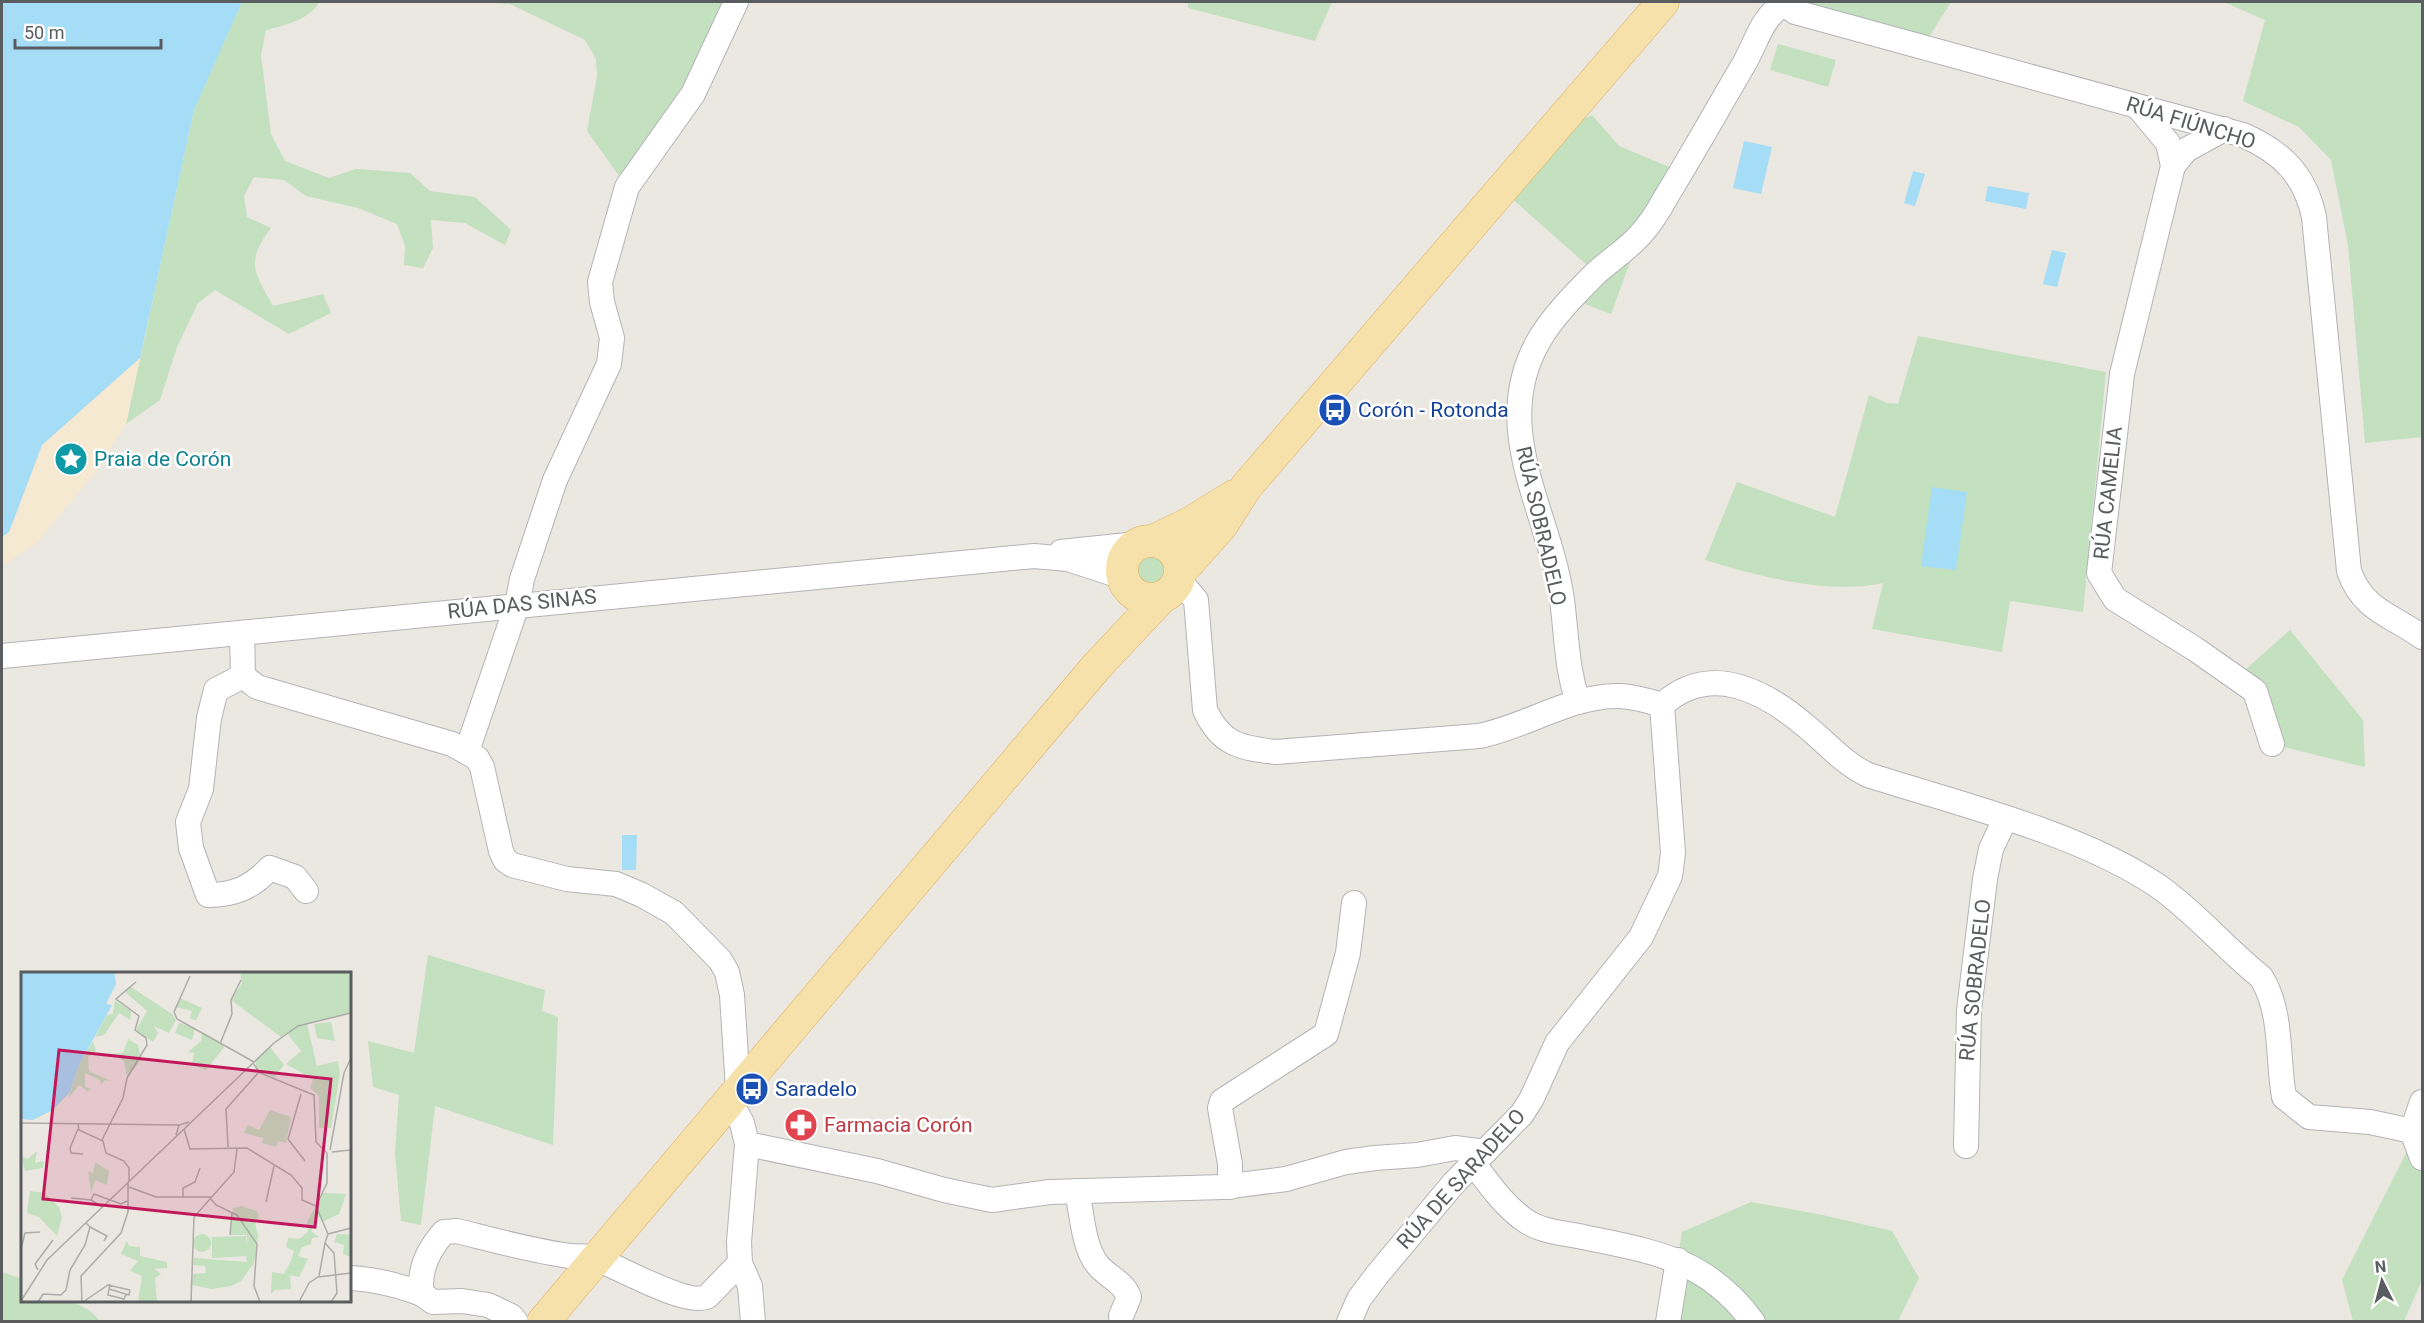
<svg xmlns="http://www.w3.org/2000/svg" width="2424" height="1323" viewBox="0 0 2424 1323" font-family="Roboto,sans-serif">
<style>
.green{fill:#c3e0bf}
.sand{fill:#f5e9d1}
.water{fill:#a5dcf6}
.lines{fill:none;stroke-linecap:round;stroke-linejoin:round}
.minor-casing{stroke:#b1b4b7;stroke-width:26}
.major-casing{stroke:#e2b062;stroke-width:33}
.minor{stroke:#fff;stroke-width:24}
.major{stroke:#f6e1aa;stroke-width:32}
.labels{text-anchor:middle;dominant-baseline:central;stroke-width:5;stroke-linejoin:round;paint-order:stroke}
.street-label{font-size:21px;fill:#595d60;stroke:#fff}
.transit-label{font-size:21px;fill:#164399;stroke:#fff;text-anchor:start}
.culture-label{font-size:21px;fill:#0d838f;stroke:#fff;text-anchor:start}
.health-label{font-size:21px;fill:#be3a42;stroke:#fff;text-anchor:start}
.inset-road{fill:none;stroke:#adaca9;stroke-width:1.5}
.view{fill:#c2185b;fill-opacity:0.15;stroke:#c2185b;stroke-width:3}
.inset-edge{fill:none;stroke:#595d60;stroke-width:3}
</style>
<rect width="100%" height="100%" fill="#ebe7e1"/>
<g class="green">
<path d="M242,2h77c-8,17 -36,24 -53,28l-5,25 10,79 14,27 44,17 27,-9 54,4 20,18 45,6 36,33 -6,15 -40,-22 -34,-3 2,28 -10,20 -19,-3 1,-19 -8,-22 -39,-16 -52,-12 -22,-16 -30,-3 -10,19 3,21 24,11c-26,35 -17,43 2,78l50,-12 8,19 -42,21 -74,-44 -17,13 -21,44 -17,53 -34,24 68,-314z"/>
<polygon points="477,2 728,2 732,10 627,187 587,131 597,76 596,59 585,40 510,4"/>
<polygon points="1188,2 1332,2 1315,41 1188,8"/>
<polygon points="1780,2 1951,2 1922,48"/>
<polygon points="2224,2 2422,2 2422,437 2365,443 2348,245 2331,160 2299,127 2243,101 2265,20"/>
<polygon points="1778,44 1836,60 1828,87 1770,70"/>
<polygon points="1592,115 1619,146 1681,172 1640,235 1611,314 1572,299 1596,273 1501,189 1551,131"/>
<path d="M1918,336l188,36 -23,240 -73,-11 -8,51 -130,-23 11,-46c-54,12 -126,-7 -178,-23l32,-78 98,35 34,-122 18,8 11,1z"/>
<circle cx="1151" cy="569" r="15"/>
<polygon points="2290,630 2363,720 2365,767 2272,744 2245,670"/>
<polygon points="428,955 545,990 542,1011 558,1017 553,1145 435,1106 421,1225 401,1221 395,1153 399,1095 373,1087 368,1041 414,1053"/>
<polygon points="2422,1102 2422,1280 2404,1321 2353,1321 2342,1280 2407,1151"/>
<polygon points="1751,1202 1818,1214 1892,1231 1919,1278 1898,1321 1668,1322 1682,1232"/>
<path d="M2,1272l20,7v21c30,0 58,-4 78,21h-98z"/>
</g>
<polygon class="sand" points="140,358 126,424 96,472 36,544 2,566 2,537 10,532 42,445"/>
<g class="water">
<polygon points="2,2 242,2 194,110 140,358 42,445 9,532 2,537"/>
<polygon points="1744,141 1772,147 1761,194 1733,188"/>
<polygon points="1913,171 1925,174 1915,206 1904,203"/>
<polygon points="1988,186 2029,193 2026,209 1985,201"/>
<polygon points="2052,250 2066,253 2057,287 2043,284"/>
<polygon points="1932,487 1967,492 1956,570 1921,566"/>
<polygon points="622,835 637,835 636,870 622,870"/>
</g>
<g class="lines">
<g class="minor-casing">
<g id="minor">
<path d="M1781,2l14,10 448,123c39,17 62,40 71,82l35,354c14,40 43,44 73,66"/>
<polyline points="2138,107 2168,143 2173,166 2122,374 2099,573 2115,599 2195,649 2255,691 2272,744"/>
<polyline points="2173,166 2186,150 2224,129"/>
<polyline points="1061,552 1137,544"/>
<path d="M1179,580l17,20 9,110c16,35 36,38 71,42l203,-16c47,-9 93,-42 142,-40 14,1 28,5 41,9"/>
<polyline points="242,633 243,676 257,687 452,744 477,758 482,767 501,851 505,860 512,865 567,879 616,884 642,895 674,913 720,960 727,972 732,995 738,1089"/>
<polyline points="2,656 1034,556 1068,559 1123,577"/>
<path d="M243,676l-27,14 -7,28 -8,71 -13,33 3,26 17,47c27,0 44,-8 62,-27l25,9 11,14"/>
<path d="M1578,702c-12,-36 -11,-65 -16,-102 -12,-87 -73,-171 -24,-258 14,-25 38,-49 58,-69 14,-13 32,-24 45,-39 10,-11 18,-24 25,-37 27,-44 52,-89 78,-133 14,-25 15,-41 38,-60"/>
<path d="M1662,705c48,-43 102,-15 145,22 21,17 36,36 61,48 91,29 212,58 290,111 37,26 67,62 103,91 22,35 16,81 23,120l25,20 61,5 42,9"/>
<polyline points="467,751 517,605 522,579 555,480 609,364 612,338 602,302 600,282 627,187 693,94 736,2"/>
<polyline points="729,1099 742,1123 747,1144 739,1242 740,1263 750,1286 753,1322"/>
<polyline points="2412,1131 2422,1102"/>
<polyline points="2412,1131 2422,1158"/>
<polyline points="747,1144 877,1171 944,1190 992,1200 1050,1192 1223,1187 1286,1179 1346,1162 1375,1158 1417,1155 1455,1148 1485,1152"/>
<polyline points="1966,1146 1969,1010 1985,879 1991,849 2005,819"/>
<path d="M1474,1164c15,20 31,43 52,57 16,11 38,12 57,16 72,15 124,22 170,85"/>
<polyline points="1230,1187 1230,1164 1220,1108 1222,1101 1326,1034 1348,953 1354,903"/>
<path d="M1077,1191c5,22 6,55 20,73 10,13 26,17 32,33l-8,19"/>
<path d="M350,1278c25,1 48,7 72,16"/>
<path d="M516,1322l-5,-6 -23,-11 -26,-4 -29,1 -11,-8c-4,-23 6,-44 22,-62l13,-1c36,9 75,20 113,25 8,1 19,-1 27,3 21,8 93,49 111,37l32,-33"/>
<polyline points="1349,1322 1359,1299 1377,1275 1453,1184 1522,1114 1532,1098 1557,1043 1641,937 1670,876 1673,853 1662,705"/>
<polyline points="1668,1322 1678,1260"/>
</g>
</g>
<g class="major-casing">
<g id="major">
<polyline points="1153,541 1190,523 1234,496"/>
<circle cx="1151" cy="570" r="29"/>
<polyline points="1181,571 1222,525 1246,487 1663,2"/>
<polyline points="543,1322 1097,666 1162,597"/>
</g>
</g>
<use href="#minor" class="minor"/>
<use href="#major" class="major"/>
</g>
<defs>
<g id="bus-disc" transform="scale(1.725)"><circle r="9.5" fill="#1a4fb4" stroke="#fff"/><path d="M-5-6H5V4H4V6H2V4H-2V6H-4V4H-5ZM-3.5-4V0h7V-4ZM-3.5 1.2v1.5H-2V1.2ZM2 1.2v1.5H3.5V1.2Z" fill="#fff"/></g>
<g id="sight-disc" transform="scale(1.725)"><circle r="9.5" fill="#0f9aa8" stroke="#fff"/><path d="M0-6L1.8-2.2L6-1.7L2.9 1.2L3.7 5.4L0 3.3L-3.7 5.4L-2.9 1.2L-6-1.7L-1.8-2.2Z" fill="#fff"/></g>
<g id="pharmacy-disc" transform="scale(1.725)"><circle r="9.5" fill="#e0444e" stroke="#fff"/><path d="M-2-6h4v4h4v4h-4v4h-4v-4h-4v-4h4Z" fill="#fff"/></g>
</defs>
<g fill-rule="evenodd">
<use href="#bus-disc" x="1335" y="410"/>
<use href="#sight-disc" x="71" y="459"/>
<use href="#bus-disc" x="752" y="1089"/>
<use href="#pharmacy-disc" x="801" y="1125"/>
</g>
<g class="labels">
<g class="street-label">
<text transform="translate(2191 123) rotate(17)">RÚA FIÚNCHO</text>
<text transform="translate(2108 493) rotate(-84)">RÚA CAMELIA</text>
<text transform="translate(1541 526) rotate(77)">RÚA SOBRADELO</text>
<text transform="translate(522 604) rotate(-6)">RÚA DAS SINAS</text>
<text transform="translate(1975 980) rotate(-84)">RÚA SOBRADELO</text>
<text transform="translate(1461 1179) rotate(-48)">RÚA DE SARADELO</text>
</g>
<g class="transit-label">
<text x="1358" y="410">Corón - Rotonda</text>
<text x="775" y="1089">Saradelo</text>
</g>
<g class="culture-label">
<text x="94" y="459">Praia de Corón</text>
</g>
<g class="health-label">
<text x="824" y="1125">Farmacia Corón</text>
</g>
</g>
<g transform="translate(21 972)">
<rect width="330" height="330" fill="#ebe7e1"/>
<path d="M219,0h111v41l-44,11 10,42 21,-5 2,12 -9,55h-12v-32l-9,-8 3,-9 -27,-15 15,-13 -14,-18 -6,4 -50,-37 11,-17zM110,15l41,27 4,6 -7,13 -15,-7 4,7 -5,9 -17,-12 11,-19 -23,-20zM159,26l22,10 -6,12 -6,-1 2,-8 -16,-4zM94,28l16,11 -1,9 -11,-7 -15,22 -9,2 12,-22 6,-1zM310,50l4,19 -18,-3 -3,-14zM158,51l16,5 -3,12 -17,-7zM181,60l23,14 -19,24 -14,-5 2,-12 -6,-1 13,-11zM107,67l10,6 3,15 -14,18 -3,-17 -12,-7 11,-1zM72,69l3,10 -8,6 1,14 24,11 -8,-2 -4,5 -1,-5 -15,-7v14l7,2 -5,2 -8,-6 -11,14 11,-34zM249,75l14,18 -10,13 -18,-11v-8zM249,138l21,7 -5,26 -8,-2 -2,6 -14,-4 1,-5 -19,-5 4,-8 11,5zM16,179l-2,12 9,-2 -1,7 -18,3 -4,-14 7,2zM74,190l14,9 -2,14 -12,-5 -4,13 -3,-22 5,2zM9,219l15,2 14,14 3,11 -5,18 -18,-19 -12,-4zM302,221l23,1 -7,20 -17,8 -3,-6 -8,15 8,6 -7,1 -1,6 -9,3 -4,9 10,3 -9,18 -9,-2 1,14 -16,1 -4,4 1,-22 12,2 7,-13 3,-10 -8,-4 2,-9 11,1 9,-7 -1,-10zM220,234l16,5 2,5 -4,8 3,11 -4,28 -13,18 -10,5 -19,3 -20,-4 1,-11 13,-1 -1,-7 -12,-1 1,-7 53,4 -1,-6 -34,2v-21l34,-1 1,10v-11h-17l3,-27zM316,262l14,1v22l-8,-3 1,-9 -10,-3zM172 271a9 9 0 1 1 18 0a9 9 0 1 1-18 0ZM106,269l2,5 11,1v9l27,6v6l-13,1 7,5 -6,4 2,24h-19l4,-26 -12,-5 8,-10 -17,-7z" fill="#c3e0bf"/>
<path d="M49,120l-14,20 -23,9 -12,1 12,-2z" fill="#f5e9d1"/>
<path d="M0,0h93l2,12 -10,20 6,1 -33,60 -9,27 -17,18 -20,10 -12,-1z" fill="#a5dcf6"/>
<path class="inset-road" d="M169,4l-16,36 3,7 77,43M199,72l12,-30 -1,-14 10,-20M232,91l7,10 54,22 2,47 11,11M280,122l-13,45 17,22M0,151l158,2M57,152l1,6 24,11 3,12 18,8 5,7v13M57,157l-8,19 1,5 12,1M163,157l6,20 57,-1 44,27 11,13v12l14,6M155,163l3,-10 10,-3M81,168l21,-42 4,-20 20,-33 -1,-7 -11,-8 4,-14 -23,-17 20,-17M207,175l-2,-38 33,-37M309,178l14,-77 7,-15M311,180l19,-2M108,215l27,10h56M50,226l20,2M162,226v-10l12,-6 5,-14M189,226l6,7 21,10 20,29 -3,42 6,16M245,230l8,-36M295,234l12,28 -3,9 9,10 3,40 -6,9M295,234l11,-23v-30M81,235l-11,-7 3,-6 27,10 6,-3M69,255l17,9 -3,5M307,262l23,-6M209,263l2,-23M0,277l4,-16 15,-1M17,298l-3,-6 18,-24M298,304l6,-33M89,312l-1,5 20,6 1,-5M88,317l-1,6 16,4 2,-5M0,329l26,-41 227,-217 24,-17 53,-13M17,330l5,-8 18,1 5,-5 4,-20 15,-25 5,-18 -4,-4M61,330l-1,-26 40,-43 7,-21v-29M62,330l25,-17 22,5M170,330l3,-85 40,-45 3,-23M278,330l10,-19 9,-6 33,-4"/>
<path class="view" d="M38,78l272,29 -16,148 -272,-28z"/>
<rect width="330" height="330" class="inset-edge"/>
</g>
<rect width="2424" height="1323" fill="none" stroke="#595d60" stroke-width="6"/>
<g transform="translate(2382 1281) rotate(354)" stroke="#ffffff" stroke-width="4.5" paint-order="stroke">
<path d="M0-4.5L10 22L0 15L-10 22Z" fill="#595d60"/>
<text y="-9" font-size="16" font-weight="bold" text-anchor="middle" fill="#595d60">N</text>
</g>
<path d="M15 39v9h146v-9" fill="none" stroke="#595d60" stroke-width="3"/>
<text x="24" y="39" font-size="18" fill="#595d60" stroke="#ffffff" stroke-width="4.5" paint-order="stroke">50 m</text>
</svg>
